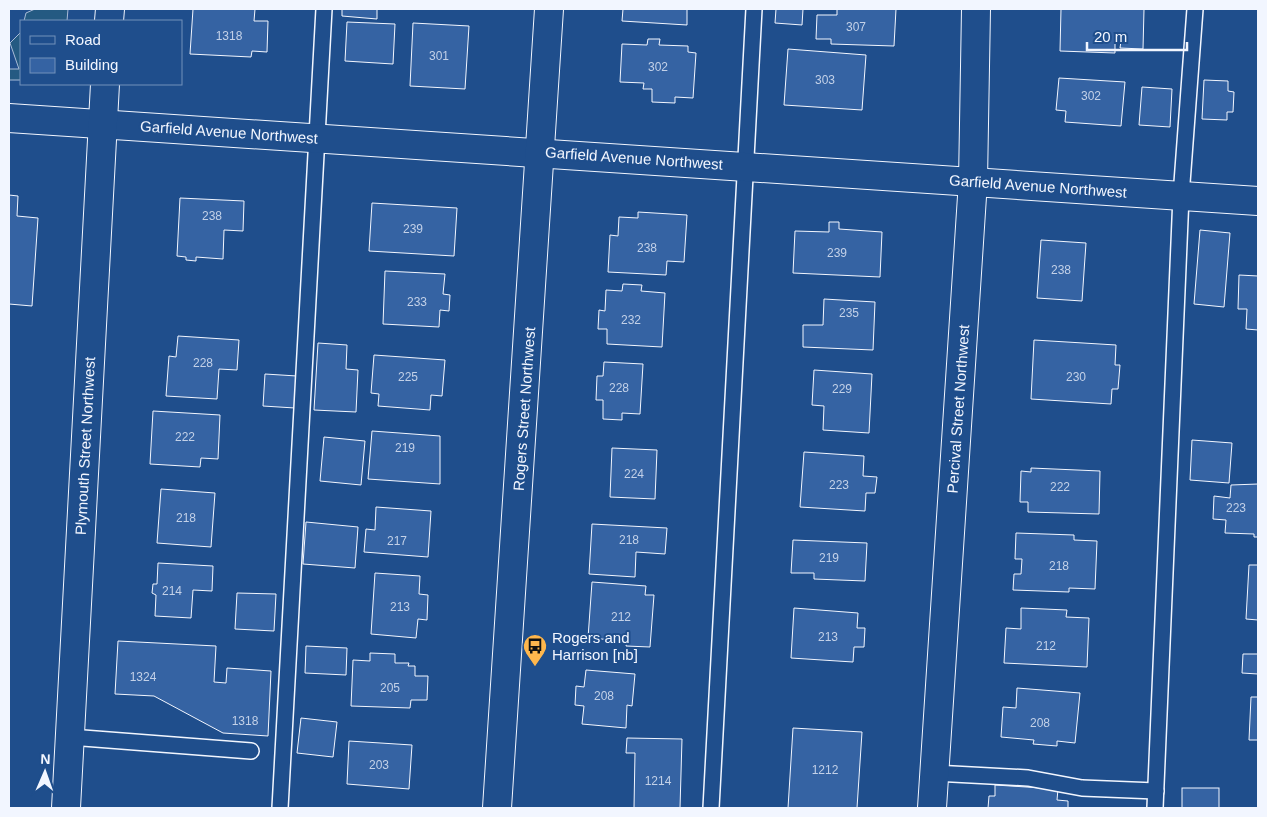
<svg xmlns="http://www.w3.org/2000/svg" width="1267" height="817" viewBox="0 0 1267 817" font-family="Helvetica,sans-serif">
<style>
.green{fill:#245a82;stroke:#a8bbd7}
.building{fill:#3563a3;stroke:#f2f6ff}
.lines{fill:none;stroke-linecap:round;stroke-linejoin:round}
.service-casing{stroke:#f2f6ff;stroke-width:18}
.minor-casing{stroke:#f2f6ff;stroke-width:30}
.tertiary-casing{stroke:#f2f6ff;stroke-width:30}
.service{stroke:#1f4e8c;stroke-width:15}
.minor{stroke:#1f4e8c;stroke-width:28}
.tertiary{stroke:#1f4e8c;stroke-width:28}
.labels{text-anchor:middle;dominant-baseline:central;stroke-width:4;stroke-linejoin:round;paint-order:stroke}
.number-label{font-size:12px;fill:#c3d1e8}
.street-label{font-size:15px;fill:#f2f6ff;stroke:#1f4e8c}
.poi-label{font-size:15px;fill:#f2f6ff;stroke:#1f4e8c;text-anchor:start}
</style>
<rect width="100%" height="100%" fill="#1f4e8c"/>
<g class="green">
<polygon points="35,9 68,9 67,21 24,21 26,13"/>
<polygon points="21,32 21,80 9,80 9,69 19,69 10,43"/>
</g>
<g class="building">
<polygon points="193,9 255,9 254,21 268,21 267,52 252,51 251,57 190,54"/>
<polygon points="342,9 377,9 377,19 342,16"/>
<polygon points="623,9 687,9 687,25 622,21"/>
<polygon points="776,9 803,9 802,25 775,23"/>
<polygon points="837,9 896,9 894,46 831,44 831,39 816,39 817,15 837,15"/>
<polygon points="1061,9 1144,9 1143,49 1120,48 1121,41 1115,41 1115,53 1060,51"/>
<polygon points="347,22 395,24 393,64 345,61"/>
<polygon points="413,23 469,26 465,89 410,86"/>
<polygon points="648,39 660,39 659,45 688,46 688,52 696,53 693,98 675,97 675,103 652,102 652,89 643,89 644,83 620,82 622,44 647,45"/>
<polygon points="788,49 866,55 862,110 784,105"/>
<polygon points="1059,78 1125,82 1121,126 1065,122 1066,111 1056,110"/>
<polygon points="1204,80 1228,81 1228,91 1234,92 1233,112 1227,112 1227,120 1202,119"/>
<polygon points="1142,87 1172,89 1170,127 1139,125"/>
<polygon points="9,195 18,196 17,216 38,218 32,306 9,304"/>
<polygon points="180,198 244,201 243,231 224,230 223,259 196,257 196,261 186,260 186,257 177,256"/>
<polygon points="372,203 457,208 454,256 369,251"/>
<polygon points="638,212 687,215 684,262 667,261 666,275 608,272 610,235 618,236 619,217 638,218"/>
<polygon points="829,222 839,222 839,229 882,232 880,277 793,273 795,231 829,232"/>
<polygon points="1200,230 1230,233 1224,307 1194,304"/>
<polygon points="1041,240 1086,243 1082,301 1037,298"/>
<polygon points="385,271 445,274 443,294 450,295 449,311 440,310 439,327 383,324"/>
<polygon points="1239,275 1258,276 1258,330 1246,329 1247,309 1238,309"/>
<polygon points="623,284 642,285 641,291 665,293 662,347 607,344 607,329 598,329 599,310 605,311 606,290 622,291"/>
<polygon points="824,299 875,302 873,350 803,347 803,325 823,325"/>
<polygon points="178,336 239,340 237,370 219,369 217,399 166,396 169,356 176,357"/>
<polygon points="1034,340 1116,345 1115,365 1120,365 1118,389 1112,389 1111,404 1031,399"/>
<polygon points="318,343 347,345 346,369 358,370 356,412 314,410"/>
<polygon points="374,355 445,360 442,396 431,395 430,410 378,406 379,394 371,393"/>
<polygon points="604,362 643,364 640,414 622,413 622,420 603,419 603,400 596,400 597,376 603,376"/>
<polygon points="814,370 872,374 869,433 823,430 824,406 812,405"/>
<polygon points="265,374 297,376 295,408 263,406"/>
<polygon points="153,411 220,415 218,459 201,458 200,467 150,464"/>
<polygon points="372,431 440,436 440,484 368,479"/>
<polygon points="324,437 365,441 361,485 320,481"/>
<polygon points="1192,440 1232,443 1229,483 1190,480"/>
<polygon points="612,448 657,450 655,499 610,497"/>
<polygon points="804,452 864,456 863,476 877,477 875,493 866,493 865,511 800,507"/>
<polygon points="1031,468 1100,471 1099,514 1028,512 1028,502 1020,502 1021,471 1031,472"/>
<polygon points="1258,484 1258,537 1254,537 1254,534 1225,533 1226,520 1213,519 1214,496 1230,498 1231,485"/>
<polygon points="161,489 215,493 211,547 157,543"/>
<polygon points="376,507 431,511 428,557 364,552 366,529 375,530"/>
<polygon points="306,522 358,527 355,568 303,564"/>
<polygon points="592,524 667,528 665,554 636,552 635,577 589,574"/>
<polygon points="1016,533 1074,535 1074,540 1097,541 1095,589 1069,588 1069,592 1013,590 1014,574 1021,574 1022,559 1015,559"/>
<polygon points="793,540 867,543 865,581 814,579 814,573 791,573"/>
<polygon points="158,563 213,566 212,591 193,590 191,618 155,616 156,595 152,593 153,584 157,584"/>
<polygon points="1249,565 1258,565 1258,620 1246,619"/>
<polygon points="375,573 420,576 419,594 428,595 427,620 418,619 416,638 371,634"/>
<polygon points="592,582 646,586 645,595 654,595 650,647 626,646 627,641 588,638"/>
<polygon points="237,593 276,594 274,631 235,629"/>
<polygon points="794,608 858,613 857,628 865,628 864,647 854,647 853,662 791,658"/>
<polygon points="1021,608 1067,610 1066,617 1089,618 1087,667 1004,663 1006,628 1021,629"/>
<polygon points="118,641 216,646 214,682 226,683 227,668 271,671 268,736 223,733 154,696 115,694"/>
<polygon points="306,646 347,648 346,675 305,673"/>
<polygon points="370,653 395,654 395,663 409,663 408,666 415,666 415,676 428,676 427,700 411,700 410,708 351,706 353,660 370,661"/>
<polygon points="1243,654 1258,654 1258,674 1242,673"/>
<polygon points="586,670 635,674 632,706 627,705 626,728 582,724 584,706 575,705 576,686 584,687"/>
<polygon points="1017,688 1080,693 1075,743 1057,741 1057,746 1033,744 1034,740 1001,737 1003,707 1016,708"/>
<polygon points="1251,697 1258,697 1258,740 1249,740"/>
<polygon points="301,718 337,722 333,757 297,753"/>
<polygon points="793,728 862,732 857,808 788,808"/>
<polygon points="627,738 682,739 680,808 634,808 635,753 626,753"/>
<polygon points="349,741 412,745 409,789 347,784"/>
<polygon points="995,785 1058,789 1057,800 1068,801 1068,808 988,808 989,796 995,796"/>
<rect x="1182" y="788" width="37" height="20"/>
</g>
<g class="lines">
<g class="service-casing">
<g id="service">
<polyline points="70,737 251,751"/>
<polyline points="934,773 1028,778 1082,788 1156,791"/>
<polyline points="280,808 324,9"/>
<polyline points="711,808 754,9"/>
<polyline points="1155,808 1181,196 1195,9"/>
</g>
</g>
<g class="minor-casing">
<g id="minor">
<polyline points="109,21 110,9"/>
<polyline points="9,118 1258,201"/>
<polyline points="66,808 105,84"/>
<polyline points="932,808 973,181 976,9"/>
</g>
</g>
<g class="tertiary-casing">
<polyline id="tertiary" points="497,808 549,9"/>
</g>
<use href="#service" class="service"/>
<use href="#minor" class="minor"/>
<use href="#tertiary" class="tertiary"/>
</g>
<defs>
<g id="bus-pin" transform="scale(1.25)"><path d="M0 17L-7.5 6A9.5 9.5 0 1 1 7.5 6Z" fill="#ffb74d" stroke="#1f4e8c"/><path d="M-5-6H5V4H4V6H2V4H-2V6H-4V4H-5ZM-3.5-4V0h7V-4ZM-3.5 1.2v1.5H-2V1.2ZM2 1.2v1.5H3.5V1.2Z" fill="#111"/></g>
</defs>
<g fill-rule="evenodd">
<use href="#bus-pin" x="535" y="646"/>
</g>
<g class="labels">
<g class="number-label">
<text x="856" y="27">307</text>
<text x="229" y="36">1318</text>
<text x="439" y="56">301</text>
<text x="658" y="67">302</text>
<text x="825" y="80">303</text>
<text x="1091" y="96">302</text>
<text x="212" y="216">238</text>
<text x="413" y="229">239</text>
<text x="647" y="248">238</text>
<text x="837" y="253">239</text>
<text x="1061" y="270">238</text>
<text x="417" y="302">233</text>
<text x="849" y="313">235</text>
<text x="631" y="320">232</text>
<text x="203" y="363">228</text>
<text x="408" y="377">225</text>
<text x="1076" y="377">230</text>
<text x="619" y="388">228</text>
<text x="842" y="389">229</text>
<text x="185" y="437">222</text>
<text x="405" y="448">219</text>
<text x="634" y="474">224</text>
<text x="839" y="485">223</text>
<text x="1060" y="487">222</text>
<text x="1236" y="508">223</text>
<text x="186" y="518">218</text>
<text x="629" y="540">218</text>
<text x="397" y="541">217</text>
<text x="829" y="558">219</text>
<text x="1059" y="566">218</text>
<text x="172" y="591">214</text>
<text x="400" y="607">213</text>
<text x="621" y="617">212</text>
<text x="828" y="637">213</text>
<text x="1046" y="646">212</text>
<text x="143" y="677">1324</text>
<text x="390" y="688">205</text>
<text x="604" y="696">208</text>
<text x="245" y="721">1318</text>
<text x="1040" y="723">208</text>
<text x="379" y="765">203</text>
<text x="825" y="770">1212</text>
<text x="658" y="781">1214</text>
</g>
<g class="street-label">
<text transform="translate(229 132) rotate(4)">Garfield Avenue Northwest</text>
<text transform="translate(634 158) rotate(4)">Garfield Avenue Northwest</text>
<text transform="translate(1038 186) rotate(4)">Garfield Avenue Northwest</text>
<text transform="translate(524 409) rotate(-86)">Rogers Street Northwest</text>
<text transform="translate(958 409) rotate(-86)">Percival Street Northwest</text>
<text transform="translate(85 446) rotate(-87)">Plymouth Street Northwest</text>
</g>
<g class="poi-label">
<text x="552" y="637">Rogers and<tspan x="552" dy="17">Harrison [nb]</tspan></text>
</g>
</g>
<rect width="1267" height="817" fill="none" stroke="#f2f6ff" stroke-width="20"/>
<rect x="20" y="20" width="162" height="65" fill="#1f4e8c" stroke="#7391ba"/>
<rect x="30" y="36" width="25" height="8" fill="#1f4e8c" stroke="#7391ba"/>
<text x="65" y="45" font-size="15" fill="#f2f6ff">Road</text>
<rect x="30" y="58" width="25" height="15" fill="#3563a3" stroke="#7391ba"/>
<text x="65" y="70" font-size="15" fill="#f2f6ff">Building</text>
<g transform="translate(45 772) rotate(2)" stroke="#1f4e8c" stroke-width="4" paint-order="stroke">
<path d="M0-4L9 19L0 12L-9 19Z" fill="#f2f6ff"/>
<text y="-8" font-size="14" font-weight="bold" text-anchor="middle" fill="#f2f6ff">N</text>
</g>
<path d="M1087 42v8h100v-8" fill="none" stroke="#f2f6ff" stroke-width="2.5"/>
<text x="1094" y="42" font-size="15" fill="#f2f6ff" stroke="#1f4e8c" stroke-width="4" paint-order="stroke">20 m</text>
</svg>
